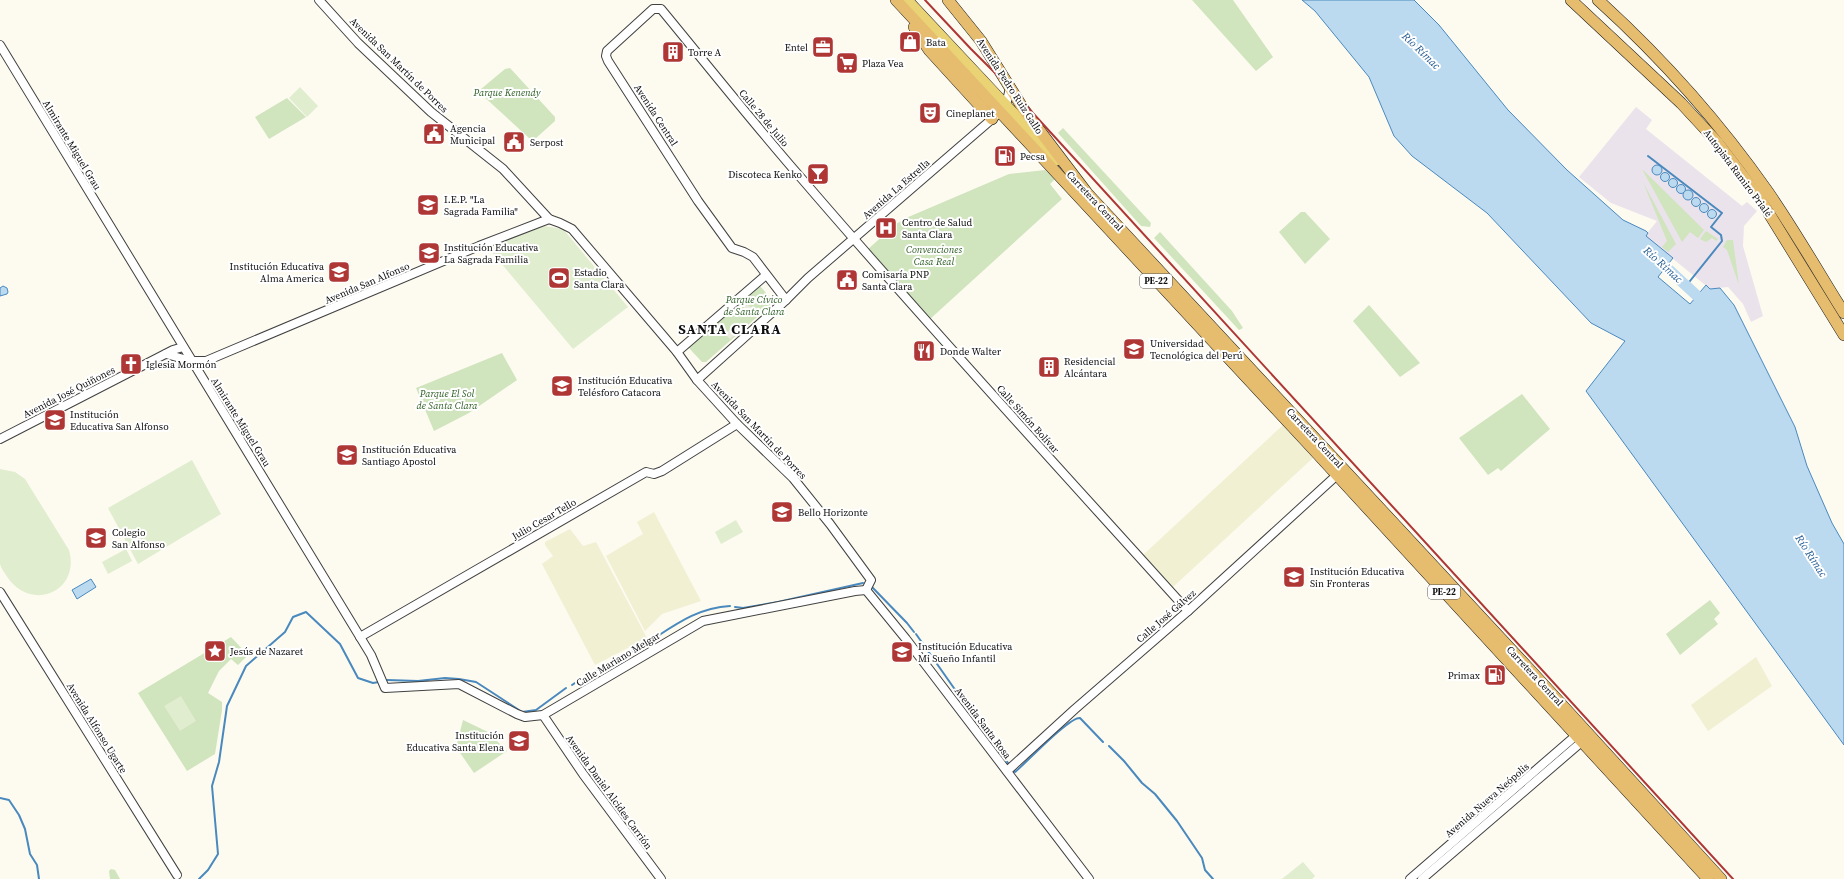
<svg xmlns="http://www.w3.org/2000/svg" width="1844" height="879" viewBox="0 0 1844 879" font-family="'Source Serif 4',serif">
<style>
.industrial{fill:#ebe3eb}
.farmland{fill:#f1f0d3}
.green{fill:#d0e4bd}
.pitch{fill:#e0edce}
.plaza{fill:#edeae0}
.water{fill:#bbd9ef;stroke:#4a89be}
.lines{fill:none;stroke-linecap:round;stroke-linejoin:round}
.stream{stroke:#4a89be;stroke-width:2}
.river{stroke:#bbd9ef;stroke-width:11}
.tertiary-casing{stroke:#414141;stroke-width:10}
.primary-casing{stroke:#1f1f1f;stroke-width:12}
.trunk-casing{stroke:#1f1f1f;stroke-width:12}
.tertiary{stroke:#fff;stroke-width:8}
.primary{stroke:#e9d375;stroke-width:11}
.trunk{stroke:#e6bd6e;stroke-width:11}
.rail{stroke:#ae3635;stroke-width:2}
.labels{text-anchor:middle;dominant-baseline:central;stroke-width:4;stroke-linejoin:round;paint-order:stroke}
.shield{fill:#fff;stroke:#565656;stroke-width:1}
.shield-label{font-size:9px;font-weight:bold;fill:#0e0e0e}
.poi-label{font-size:10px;fill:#0e0e0e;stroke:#fff;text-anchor:start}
.street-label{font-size:10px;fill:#0e0e0e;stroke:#fff}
.park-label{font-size:10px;font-style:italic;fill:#2e5e25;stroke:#fff}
.water-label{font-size:11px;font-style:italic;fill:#255c92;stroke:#fff}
.district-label{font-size:14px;font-weight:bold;letter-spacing:1px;fill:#0e0e0e;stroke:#fff}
</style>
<rect width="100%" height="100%" fill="#fdfbf0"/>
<polygon class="industrial" points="1636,107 1652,120 1646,129 1742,206 1747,202 1757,211 1744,226 1743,246 1763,316 1751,322 1743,304 1728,287 1710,289 1645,236 1657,221 1611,203 1579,177"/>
<g class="farmland">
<polygon points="1283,425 1313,458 1173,587 1143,555"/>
<polygon points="654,512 701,601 662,614 645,631 606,556 643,534 637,522"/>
<polygon points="570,529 583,546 596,542 647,638 595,665 542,564 553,556 545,545 545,542"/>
<polygon points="1756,657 1772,686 1708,731 1691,705"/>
</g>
<g class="green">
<polygon points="1192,0 1233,0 1273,57 1256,71"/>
<polygon points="510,68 555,117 555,121 535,139 529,138 481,94 481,89 505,69"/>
<polygon points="287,98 306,117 269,139 255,117"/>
<polygon points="1063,128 1151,223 1150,227 1141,226 1058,133"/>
<polygon points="1642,169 1704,230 1698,238 1690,232 1682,242 1681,240"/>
<polygon points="1045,170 1055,179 1050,184 1062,199 929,320 901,286 898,286 867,250 896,224 906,218 1009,174"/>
<polygon points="1643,182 1676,244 1668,252 1662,247 1667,241"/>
<polygon points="1301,212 1305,212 1330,239 1305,264 1279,232"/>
<polygon points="1706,231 1718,239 1716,241 1712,238 1706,242 1700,239"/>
<polygon points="1160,232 1232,311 1243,328 1239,330 1154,238"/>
<polygon points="1727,240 1733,240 1739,285 1727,250 1723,247"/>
<polygon points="756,286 760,286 774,302 772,304 706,362 702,362 689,348 689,345"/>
<polygon points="1369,305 1420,363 1400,377 1353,321"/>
<polygon points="502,353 517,380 469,413 434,431 416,388"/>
<polygon points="1522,394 1550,429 1501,471 1498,468 1488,475 1459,438"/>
<polygon points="1710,600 1720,613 1714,619 1718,624 1680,655 1666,634"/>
<polygon points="231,637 248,655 238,665 231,659 219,671 208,693 222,702 222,710 215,754 187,771 138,693"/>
<polygon points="463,720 488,732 507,751 474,773 456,747"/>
<polygon points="111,869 115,870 120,879 110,879 109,871"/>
</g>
<g class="pitch">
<polygon points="300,87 318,106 307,117 289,98"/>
<polygon points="544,226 563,229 628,307 573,349 490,250 492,245"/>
<polygon points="192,460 221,514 138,564 108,508"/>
<path d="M0,469l15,3 10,7 44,71c12,43 -40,63 -63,25 -2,-3 -5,-7 -6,-11 0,-8 0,-19 0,-27 0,-23 0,-46 0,-68z"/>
<polygon points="736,520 743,532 721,544 715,532"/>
<polygon points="126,549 132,561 108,574 102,562"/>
<polygon points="181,696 196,721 180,731 164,706"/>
<polygon points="1303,862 1315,876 1312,879 1282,879"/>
</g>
<g class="plaza">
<polygon points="748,305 753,309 745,316 743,310 744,307"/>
<polygon points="736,324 741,330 730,339 725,334"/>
</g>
<g class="water">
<polygon points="1302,0 1414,0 1439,25 1508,110 1567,170 1623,220 1646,231 1648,233 1646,236 1673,258 1658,277 1690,304 1706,285 1710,289 1720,288 1734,305 1795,427 1807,466 1832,523 1844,544 1844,745 1586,391 1625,341 1591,323 1487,213 1412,156 1394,136 1369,77 1315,11"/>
<circle cx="1657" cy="170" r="5"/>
<circle cx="1665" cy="177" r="4.5"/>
<circle cx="1673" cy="183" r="4.5"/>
<circle cx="1681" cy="189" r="4.5"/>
<circle cx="1688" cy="195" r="5"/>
<circle cx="1696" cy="202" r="4.5"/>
<circle cx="1704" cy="208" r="4.5"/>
<circle cx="1712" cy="214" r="4.5"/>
<polygon points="3,286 7,288 8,292 7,294 0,296 0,288"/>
<polygon points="91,579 96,587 77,599 72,590"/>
</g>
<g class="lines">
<g class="stream">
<polyline points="1648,156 1722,213 1711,227 1721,235 1722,241 1686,286"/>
<polyline points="871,586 907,623 914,632"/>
<polyline points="735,607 743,608 778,602 863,583"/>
<polyline points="916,634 956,691"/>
<polyline points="387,680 418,681 445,678 459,679 476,682 522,712 536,710 566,688"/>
<path d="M572,685c21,-14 43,-24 65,-36 31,-18 55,-41 93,-43"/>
<polyline points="960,696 982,724 1010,766"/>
<polyline points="1109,746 1124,761 1142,783 1155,794 1177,821 1202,858 1205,870 1213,879"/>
<path d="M1012,769l3,3c11,-9 54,-55 65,-54l23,24"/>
<polyline points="0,798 9,800 19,815 25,829 30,854 37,865 39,879"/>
<polyline points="199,879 208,870 218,854 212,786 219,762 227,706 246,666 285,632 293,617 306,612 340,644 358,678 373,683 379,682"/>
</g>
<polyline class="river" points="1655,257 1707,305"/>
<g class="tertiary-casing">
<g id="tertiary">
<polyline points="319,0 358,43 431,112 503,169 549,219 560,223 572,229 677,352 697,380 737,424 793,478 830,524 871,580 866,590"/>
<polyline points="0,45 371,655 385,688 459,684 517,714 525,717 543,715 703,621 855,591 866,590"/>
<path d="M786,300l-33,-43 -9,-5 -12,-4 -34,-47 -90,-140 -2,-5 1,-5 46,-42h8c47,57 93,115 141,170 126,147 257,289 386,432"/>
<polyline points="677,352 766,275"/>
<polyline points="166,354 191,361 206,361 479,246 549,219"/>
<polyline points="697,380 786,300 808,278 999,113 1006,105 1010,88"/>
<polyline points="0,439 173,350 183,347"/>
<polyline points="866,590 906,639 1089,879"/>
<polyline points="0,592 177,875"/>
<polyline points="360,637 646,472 654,474 662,471 737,424"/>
<polyline points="543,715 583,774 661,879"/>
<polyline points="1007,771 1075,709 1188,611 1337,475"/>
<polyline points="1410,879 1580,732"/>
<polyline points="1422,879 1585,739"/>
</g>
</g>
<g class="primary-casing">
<polyline id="primary" points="907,0 1057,160"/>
</g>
<g class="trunk-casing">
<g id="trunk">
<polyline points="896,0 1313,449 1708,879"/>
<polyline points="948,0 981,41 1024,110 1087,193 1532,672 1721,879"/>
<polyline points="1571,0 1681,103 1718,143 1757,194 1844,335"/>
<path d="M1598,0c64,58 121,122 170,192 27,39 51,81 76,121"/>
<polyline points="914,27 929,50 992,119"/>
</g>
</g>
<use href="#tertiary" class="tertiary"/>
<use href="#primary" class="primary"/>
<use href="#trunk" class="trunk"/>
<polyline class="rail" points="925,0 971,49 1010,88 1733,879"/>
</g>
<defs>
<g id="shop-square" transform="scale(1.15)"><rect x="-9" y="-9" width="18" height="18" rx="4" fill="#ae3635" stroke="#fff"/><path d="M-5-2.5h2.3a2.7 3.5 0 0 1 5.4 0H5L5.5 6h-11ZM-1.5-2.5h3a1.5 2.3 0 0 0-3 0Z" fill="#fff"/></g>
<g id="office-square" transform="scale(1.15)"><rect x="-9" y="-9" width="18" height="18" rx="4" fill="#ae3635" stroke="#fff"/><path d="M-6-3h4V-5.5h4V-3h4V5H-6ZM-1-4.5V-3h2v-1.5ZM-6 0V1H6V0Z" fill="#fff"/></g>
<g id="building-square" transform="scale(1.15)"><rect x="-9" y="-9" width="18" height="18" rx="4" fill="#ae3635" stroke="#fff"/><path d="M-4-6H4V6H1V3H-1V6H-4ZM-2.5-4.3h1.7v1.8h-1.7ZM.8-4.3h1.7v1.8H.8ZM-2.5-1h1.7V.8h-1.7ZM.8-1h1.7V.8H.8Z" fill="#fff"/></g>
<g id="supermarket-square" transform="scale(1.15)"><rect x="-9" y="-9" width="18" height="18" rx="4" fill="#ae3635" stroke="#fff"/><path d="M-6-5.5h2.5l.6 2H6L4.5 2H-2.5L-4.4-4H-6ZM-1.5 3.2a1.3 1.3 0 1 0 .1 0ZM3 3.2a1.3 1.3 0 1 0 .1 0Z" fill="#fff"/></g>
<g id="theatre-square" transform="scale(1.15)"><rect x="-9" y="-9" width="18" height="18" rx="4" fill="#ae3635" stroke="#fff"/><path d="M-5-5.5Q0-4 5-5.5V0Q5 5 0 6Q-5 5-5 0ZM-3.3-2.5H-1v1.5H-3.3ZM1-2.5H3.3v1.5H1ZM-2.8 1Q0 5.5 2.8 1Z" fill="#fff"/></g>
<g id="civic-square" transform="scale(1.15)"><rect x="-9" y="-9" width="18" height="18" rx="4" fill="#ae3635" stroke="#fff"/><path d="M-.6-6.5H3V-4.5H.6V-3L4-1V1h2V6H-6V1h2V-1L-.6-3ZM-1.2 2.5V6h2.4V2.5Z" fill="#fff"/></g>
<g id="fuel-square" transform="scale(1.15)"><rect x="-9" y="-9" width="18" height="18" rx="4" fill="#ae3635" stroke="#fff"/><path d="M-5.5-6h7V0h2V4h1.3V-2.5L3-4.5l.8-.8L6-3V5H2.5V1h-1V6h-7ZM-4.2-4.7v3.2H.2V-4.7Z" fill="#fff"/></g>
<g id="bar-square" transform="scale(1.15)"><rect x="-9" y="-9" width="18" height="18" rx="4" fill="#ae3635" stroke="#fff"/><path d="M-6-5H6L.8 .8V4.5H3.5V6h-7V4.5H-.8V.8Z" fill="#fff"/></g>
<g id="school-square" transform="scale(1.15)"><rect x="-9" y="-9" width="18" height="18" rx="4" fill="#ae3635" stroke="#fff"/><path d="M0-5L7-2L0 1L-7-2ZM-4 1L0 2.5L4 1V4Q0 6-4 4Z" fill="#fff"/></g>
<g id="hospital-square" transform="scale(1.15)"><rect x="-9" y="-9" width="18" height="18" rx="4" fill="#ae3635" stroke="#fff"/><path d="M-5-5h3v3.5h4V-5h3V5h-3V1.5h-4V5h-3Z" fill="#fff"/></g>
<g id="stadium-square" transform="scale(1.15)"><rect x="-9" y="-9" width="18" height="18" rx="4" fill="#ae3635" stroke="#fff"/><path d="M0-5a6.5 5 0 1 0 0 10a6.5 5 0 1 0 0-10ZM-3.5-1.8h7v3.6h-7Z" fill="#fff"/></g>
<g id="university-square" transform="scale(1.15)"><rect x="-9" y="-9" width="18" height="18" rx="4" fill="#ae3635" stroke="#fff"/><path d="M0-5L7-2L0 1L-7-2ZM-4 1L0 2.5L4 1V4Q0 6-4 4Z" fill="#fff"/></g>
<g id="restaurant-square" transform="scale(1.15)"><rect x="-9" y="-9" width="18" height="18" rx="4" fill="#ae3635" stroke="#fff"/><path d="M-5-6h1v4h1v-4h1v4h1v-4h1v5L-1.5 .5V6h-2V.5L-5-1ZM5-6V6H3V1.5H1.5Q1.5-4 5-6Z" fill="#fff"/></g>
<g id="church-square" transform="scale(1.15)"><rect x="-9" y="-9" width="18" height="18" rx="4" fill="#ae3635" stroke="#fff"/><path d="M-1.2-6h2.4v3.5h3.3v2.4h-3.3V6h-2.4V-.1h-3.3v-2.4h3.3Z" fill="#fff"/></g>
<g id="sight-square" transform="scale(1.15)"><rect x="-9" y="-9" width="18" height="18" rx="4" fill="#ae3635" stroke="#fff"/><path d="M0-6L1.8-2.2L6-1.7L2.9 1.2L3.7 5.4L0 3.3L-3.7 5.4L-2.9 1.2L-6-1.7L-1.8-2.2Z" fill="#fff"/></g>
</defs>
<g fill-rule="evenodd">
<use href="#shop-square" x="910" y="42"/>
<use href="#office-square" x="823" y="47"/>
<use href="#building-square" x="673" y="52"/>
<use href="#supermarket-square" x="847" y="63"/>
<use href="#theatre-square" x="930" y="113"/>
<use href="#civic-square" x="434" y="134"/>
<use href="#civic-square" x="514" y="142"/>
<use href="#fuel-square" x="1005" y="156"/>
<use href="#bar-square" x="818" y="174"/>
<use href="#school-square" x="428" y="205"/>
<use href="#hospital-square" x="886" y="228"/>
<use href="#school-square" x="429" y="253"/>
<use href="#school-square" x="339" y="272"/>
<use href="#stadium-square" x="559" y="278"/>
<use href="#civic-square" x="847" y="280"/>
<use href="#university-square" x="1134" y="349"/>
<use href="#restaurant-square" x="924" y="351"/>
<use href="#church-square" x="131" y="364"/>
<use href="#building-square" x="1049" y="367"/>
<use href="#school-square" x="562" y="386"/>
<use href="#school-square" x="55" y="420"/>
<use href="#school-square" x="347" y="455"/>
<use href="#school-square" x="782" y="512"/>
<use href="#school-square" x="96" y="538"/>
<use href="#school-square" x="1294" y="577"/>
<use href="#sight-square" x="215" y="651"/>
<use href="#school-square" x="902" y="652"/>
<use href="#fuel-square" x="1495" y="675"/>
<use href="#school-square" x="519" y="741"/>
</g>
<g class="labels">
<g class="shield">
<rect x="1140" y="274" width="32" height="14" rx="3"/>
<rect x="1428" y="585" width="32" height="14" rx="3"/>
</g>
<g class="shield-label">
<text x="1156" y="281">PE-22</text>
<text x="1444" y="592">PE-22</text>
</g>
<g class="poi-label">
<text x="926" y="42">Bata</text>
<text x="808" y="47" text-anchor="end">Entel</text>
<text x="688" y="52">Torre A</text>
<text x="862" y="63">Plaza Vea</text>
<text x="946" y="113">Cineplanet</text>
<text x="450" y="128">Agencia<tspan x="450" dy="12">Municipal</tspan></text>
<text x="530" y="142">Serpost</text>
<text x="1020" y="156">Pecsa</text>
<text x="802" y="174" text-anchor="end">Discoteca Kenko</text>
<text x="444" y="199">I.E.P. "La<tspan x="444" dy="12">Sagrada Familia"</tspan></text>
<text x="902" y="222">Centro de Salud<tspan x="902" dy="12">Santa Clara</tspan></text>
<text x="444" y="247">Institución Educativa<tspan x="444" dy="12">La Sagrada Familia</tspan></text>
<text x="324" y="266" text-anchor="end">Institución Educativa<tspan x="324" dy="12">Alma America</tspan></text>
<text x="574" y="272">Estadio<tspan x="574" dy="12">Santa Clara</tspan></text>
<text x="862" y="274">Comisaría PNP<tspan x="862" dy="12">Santa Clara</tspan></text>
<text x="1150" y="343">Universidad<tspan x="1150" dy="12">Tecnológica del Perú</tspan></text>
<text x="940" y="351">Donde Walter</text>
<text x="1064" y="361">Residencial<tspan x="1064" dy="12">Alcántara</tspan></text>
<text x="146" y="364">Iglesia Mormón</text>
<text x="578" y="380">Institución Educativa<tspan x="578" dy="12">Telésforo Catacora</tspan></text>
<text x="70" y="414">Institución<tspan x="70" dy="12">Educativa San Alfonso</tspan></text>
<text x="362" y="449">Institución Educativa<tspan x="362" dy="12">Santiago Apostol</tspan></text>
<text x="798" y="512">Bello Horizonte</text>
<text x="112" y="532">Colegio<tspan x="112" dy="12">San Alfonso</tspan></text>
<text x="1310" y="571">Institución Educativa<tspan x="1310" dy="12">Sin Fronteras</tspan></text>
<text x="918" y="646">Institución Educativa<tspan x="918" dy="12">Mi Sueño Infantil</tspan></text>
<text x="230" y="651">Jesús de Nazaret</text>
<text x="1480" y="675" text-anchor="end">Primax</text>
<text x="504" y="735" text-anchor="end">Institución<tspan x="504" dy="12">Educativa Santa Elena</tspan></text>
</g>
<g class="street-label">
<text transform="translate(399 65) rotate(44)">Avenida San Martín de Porres</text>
<text transform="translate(1010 86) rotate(57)">Avenida Pedro Ruiz Gallo</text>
<text transform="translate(656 115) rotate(57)">Avenida Central</text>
<text transform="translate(764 118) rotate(50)">Calle 28 de Julio</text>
<text transform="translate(72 145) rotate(59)">Almirante Miguel Grau</text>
<text transform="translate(1738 173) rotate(53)">Autopista Ramiro Prialé</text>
<text transform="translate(896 189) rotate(-41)">Avenida La Estrella</text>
<text transform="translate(1095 201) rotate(47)">Carretera Central</text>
<text transform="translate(367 283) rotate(-23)">Avenida San Alfonso</text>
<text transform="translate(69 392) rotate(-27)">Avenida José Quiñones</text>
<text transform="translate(1028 419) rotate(48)">Calle Simón Bolívar</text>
<text transform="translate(241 422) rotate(58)">Almirante Miguel Grau</text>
<text transform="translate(759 430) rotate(46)">Avenida San Martín de Porres</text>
<text transform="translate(1315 438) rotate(47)">Carretera Central</text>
<text transform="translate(544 519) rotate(-30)">Julio Cesar Tello</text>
<text transform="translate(1166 616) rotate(-41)">Calle José Gálvez</text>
<text transform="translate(618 659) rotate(-31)">Calle Mariano Melgar</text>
<text transform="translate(1535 676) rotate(47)">Carretera Central</text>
<text transform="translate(983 723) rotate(53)">Avenida Santa Rosa</text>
<text transform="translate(97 728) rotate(58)">Avenida Alfonso Ugarte</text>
<text transform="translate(609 792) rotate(54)">Avenida Daniel Alcides Carrión</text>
<text transform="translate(1487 800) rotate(-41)">Avenida Nueva Neópolis</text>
</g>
<g class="park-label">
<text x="507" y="92">Parque Kenendy</text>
<text x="934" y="249">Convenciones<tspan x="934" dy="12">Casa Real</tspan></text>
<text x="754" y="299">Parque Cívico<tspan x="754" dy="12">de Santa Clara</tspan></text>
<text x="447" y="393">Parque El Sol<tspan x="447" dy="12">de Santa Clara</tspan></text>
</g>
<g class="water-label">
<text transform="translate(1421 51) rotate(44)">Río Rímac</text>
<text transform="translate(1663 265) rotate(42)">Río Rímac</text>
<text transform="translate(1811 556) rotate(57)">Río Rímac</text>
</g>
<g class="district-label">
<text x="730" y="329">SANTA CLARA</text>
</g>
</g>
</svg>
